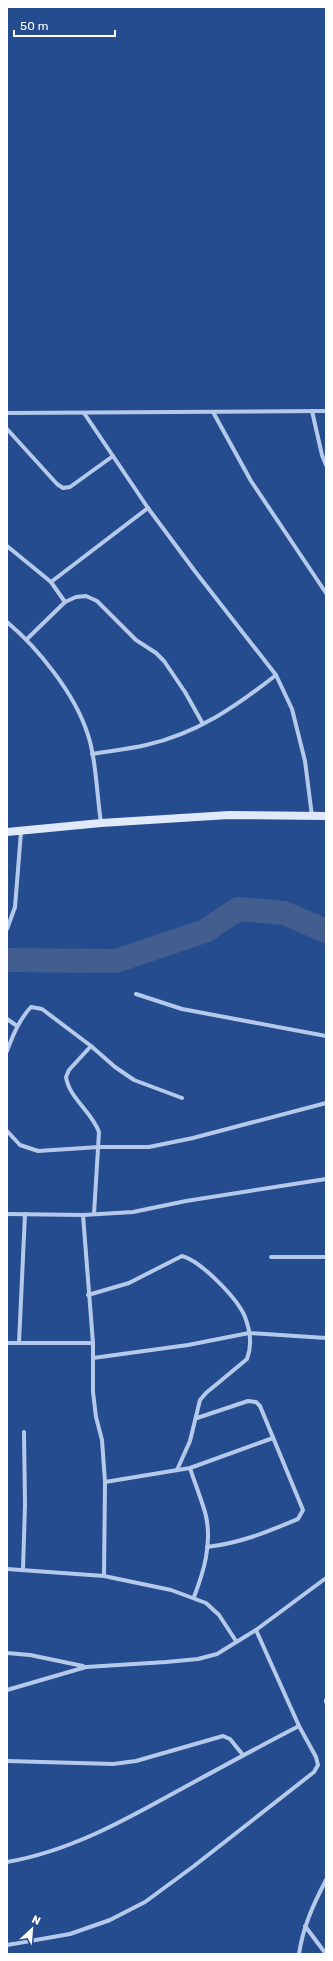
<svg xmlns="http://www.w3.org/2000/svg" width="333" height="1961" viewBox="0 0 333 1961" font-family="Rubik,sans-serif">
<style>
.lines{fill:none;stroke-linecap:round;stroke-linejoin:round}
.river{stroke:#425e8e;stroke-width:24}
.street{stroke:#b5caeb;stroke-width:4}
.secondary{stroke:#e0e9f9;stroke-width:8}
</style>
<rect width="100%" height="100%" fill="#254c8e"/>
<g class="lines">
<polyline class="river" points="7,960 116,961 205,931 238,909 284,913 326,931"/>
<g class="street">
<polyline points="312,411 322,455 326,465"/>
<polyline points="213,412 251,481 326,593"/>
<polyline points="7,413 326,411"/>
<polyline points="84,413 148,508 194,570 276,675 292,709 305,761 312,816"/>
<polyline points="7,429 57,484 63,488 70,487 113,456"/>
<polyline points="7,546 51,582 65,602"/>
<polyline points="51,582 148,508"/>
<path d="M7,622c31,26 67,71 80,110 9,24 10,65 14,91"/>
<polyline points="27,639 65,602 76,597 86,596 97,601 136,640 156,653 164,661 185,692 203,724"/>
<path d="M92,754c18,-3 37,-5 54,-9 50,-11 91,-39 130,-70"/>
<polyline points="7,929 15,907 21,832"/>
<polyline points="136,994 182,1009 326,1036"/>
<polyline points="7,1019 17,1026"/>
<path d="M91,1046l-22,24 -3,7c3,21 26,35 33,55l-5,82"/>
<path d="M7,1051c6,-16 12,-31 24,-44l11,2 49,37 24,21 19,13 48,18"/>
<polyline points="7,1131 20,1145 38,1151 99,1147 149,1147 193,1138 326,1103"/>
<polyline points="7,1214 83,1215 133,1212 186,1201 326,1179"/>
<polyline points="83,1215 93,1343 93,1392 96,1417 102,1440 105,1482 104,1576"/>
<polyline points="271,1257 326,1257"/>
<path d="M88,1295l41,-12 53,-27c19,5 56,43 63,61 5,13 7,29 2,42l-41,34 -6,7 -10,41 -13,29"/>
<polyline points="7,1343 93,1343"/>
<polyline points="19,1343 25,1214"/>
<polyline points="93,1358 188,1345 249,1333 326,1338"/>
<path d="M197,1418l51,-17 8,1 4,4 43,104 -5,9c-31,13 -57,24 -91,28"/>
<path d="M190,1468c5,16 12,32 16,48 6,28 -2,55 -12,81"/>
<polyline points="105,1482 190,1468 273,1438"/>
<polyline points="7,1569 104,1576 171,1590 206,1603 219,1615 236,1641"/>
<polyline points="23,1570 25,1505 24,1432"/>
<polyline points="7,1653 30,1655 83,1666"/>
<polyline points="7,1690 86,1667 166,1662 198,1659 217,1654 256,1630 326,1578"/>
<polyline points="326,1700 326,1702"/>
<polyline points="7,1761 113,1764 136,1761 223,1736 230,1739 243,1755"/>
<path d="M7,1862c64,-11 120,-43 176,-74 39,-21 77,-42 116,-62"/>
<polyline points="305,1926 326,1954"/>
<polyline points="7,1945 70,1934 110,1920 145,1902 194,1866 314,1772 318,1765 316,1757 299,1726 256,1630"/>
<path d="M299,1954c4,-27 14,-49 27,-74"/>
</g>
<polyline class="secondary" points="7,832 101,823 229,815 326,816"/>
</g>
<rect width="333" height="1961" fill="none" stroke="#ffffff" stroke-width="16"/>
<g transform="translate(32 1929) rotate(26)" stroke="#254c8e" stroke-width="3" paint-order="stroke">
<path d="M0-3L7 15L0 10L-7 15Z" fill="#ffffff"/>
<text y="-6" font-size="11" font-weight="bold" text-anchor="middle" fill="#ffffff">N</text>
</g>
<path d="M14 30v6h101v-6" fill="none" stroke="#ffffff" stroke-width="2"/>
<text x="20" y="30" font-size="12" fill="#ffffff" stroke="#254c8e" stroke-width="3" paint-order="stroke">50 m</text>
</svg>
